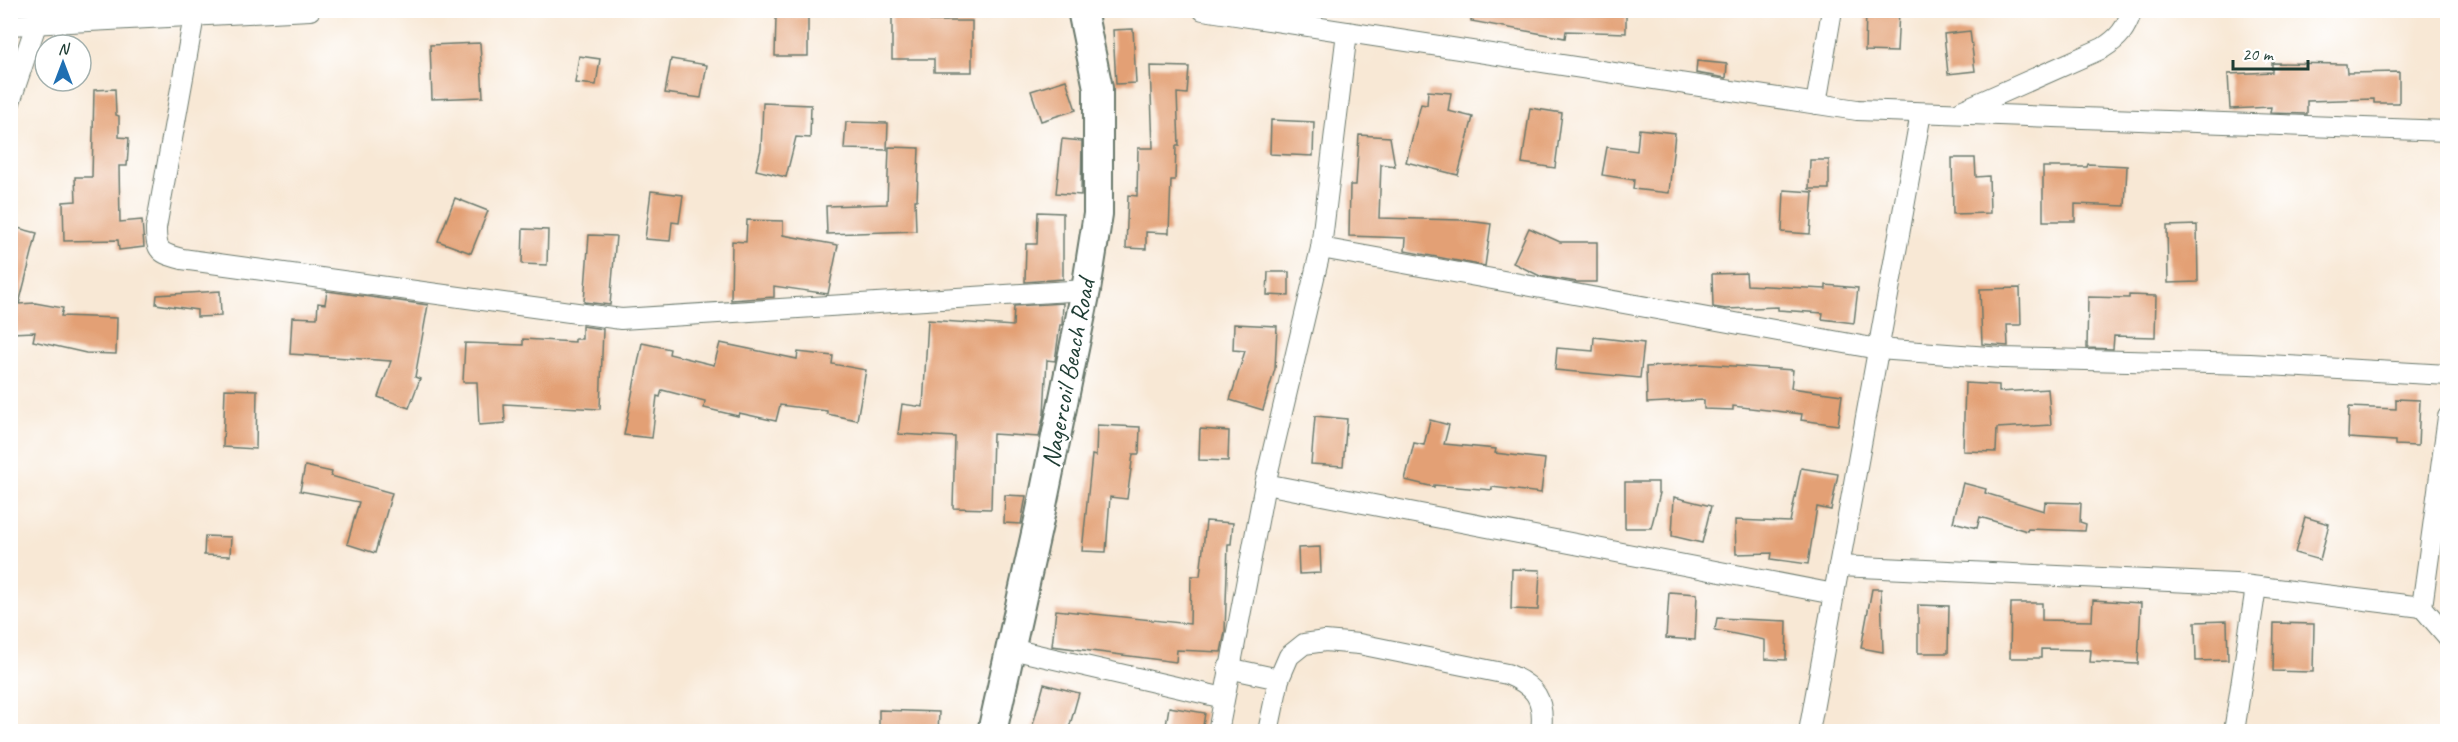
<svg xmlns="http://www.w3.org/2000/svg" width="2458" height="742" viewBox="0 0 2458 742" font-family="Caveat,sans-serif">
<style>
.lines{fill:none;stroke-linecap:round;stroke-linejoin:round}
.stream{stroke:#69a9dc;stroke-width:8}
.building{fill:#e3a075}
.minor-casing{stroke:#6b796c;stroke-width:22}
.secondary-casing{stroke:#6b796c;stroke-width:32}
.minor{stroke:#fff;stroke-width:20}
.secondary{stroke:#fff;stroke-width:28}
.labels{text-anchor:middle;dominant-baseline:central;stroke-width:4.5;stroke-linejoin:round;paint-order:stroke}
.street-label{font-size:26px;fill:#1f3d34;stroke:#fff}
</style>
<rect width="100%" height="100%" fill="#fff"/>
<filter id="ink" filterUnits="userSpaceOnUse"><feTurbulence type="fractalNoise" baseFrequency=".0167" numOctaves="2"/><feDisplacementMap in="SourceGraphic" scale="12" xChannelSelector="R" yChannelSelector="G"/><feConvolveMatrix kernelMatrix="1 2 1 2 8 2 1 2 1" color-interpolation-filters="sRGB"/></filter>
<filter id="wash" filterUnits="userSpaceOnUse"><feTurbulence type="fractalNoise" baseFrequency=".008" numOctaves="4" result="noise"/><feDisplacementMap in="SourceGraphic" scale="24" xChannelSelector="R" yChannelSelector="G"/><feGaussianBlur stdDeviation="1.35" result="paint"/><feColorMatrix in="noise" values="0 0 0 0 0 0 0 0 0 0 0 0 0 0 0 0 0 1.4 0 .05"/><feComposite in="paint" operator="in"/></filter>
<g filter="url(#wash)">
<rect width="100%" height="100%" fill="#f8e8d5"/>
<g class="lines">
<polyline class="stream" points="10,49 11,47"/>
</g>
<g id="blocks">
<g class="building">
<polygon points="1472,10 1626,10 1626,33 1566,31 1565,38 1471,21"/>
<polygon points="1866,10 1899,10 1897,52 1865,51"/>
<polygon points="892,16 930,17 930,21 972,21 972,72 934,72 934,59 892,59"/>
<polygon points="776,17 808,17 808,56 775,56"/>
<polygon points="1133,29 1136,83 1116,84 1113,30"/>
<polygon points="1970,31 1975,71 1948,74 1944,34"/>
<polygon points="480,43 483,97 432,99 430,45"/>
<polygon points="579,56 600,59 596,85 575,83"/>
<polygon points="671,59 707,65 701,98 665,93"/>
<polygon points="1697,61 1727,64 1726,78 1696,73"/>
<polygon points="2272,63 2346,64 2347,73 2399,72 2399,103 2374,103 2374,99 2307,101 2307,114 2270,113 2271,107 2230,109 2228,74 2272,72"/>
<polygon points="1150,66 1189,67 1187,94 1177,93 1179,146 1176,146 1175,180 1171,180 1169,233 1146,232 1146,249 1126,248 1128,195 1137,196 1138,148 1153,148"/>
<polygon points="1066,80 1076,110 1041,121 1031,91"/>
<polygon points="115,89 116,115 119,116 119,137 129,138 127,166 119,166 120,222 142,220 144,247 119,250 118,240 64,241 63,202 76,201 75,177 92,177 94,90"/>
<polygon points="1428,91 1451,93 1448,111 1473,117 1458,175 1406,162 1421,104 1427,105"/>
<polygon points="763,103 811,105 810,138 796,137 786,177 756,170 761,149"/>
<polygon points="1530,108 1562,113 1555,168 1522,163"/>
<polygon points="1271,120 1314,122 1313,156 1270,154"/>
<polygon points="846,122 888,123 887,150 844,149"/>
<polygon points="1639,129 1675,133 1669,193 1633,189 1634,180 1602,175 1607,147 1637,151"/>
<polygon points="1359,135 1390,137 1395,166 1381,164 1379,218 1460,220 1491,224 1485,266 1405,251 1406,238 1349,236 1350,185 1356,185"/>
<polygon points="1062,139 1082,141 1081,195 1056,193"/>
<polygon points="889,147 919,148 917,200 915,200 916,231 827,234 826,206 887,204"/>
<polygon points="1952,158 1975,158 1976,177 1989,176 1990,213 1953,214"/>
<polygon points="1810,160 1829,160 1829,189 1809,189"/>
<polygon points="2088,164 2127,166 2125,206 2075,204 2075,221 2043,221 2043,167 2087,167"/>
<polygon points="1784,190 1813,192 1810,234 1782,232"/>
<polygon points="651,191 683,195 679,223 672,222 670,241 645,239"/>
<polygon points="455,198 488,211 471,253 438,241"/>
<polygon points="1038,212 1063,213 1063,279 1025,282 1026,244 1037,244"/>
<polygon points="747,220 783,221 783,235 838,245 828,294 774,286 774,297 731,300 732,241 746,242"/>
<polygon points="2197,225 2198,282 2168,283 2167,226"/>
<polygon points="10,226 37,233 19,304 35,303 63,308 61,316 117,318 116,354 86,353 33,341 35,332 10,333"/>
<polygon points="1529,228 1560,242 1597,242 1597,282 1577,282 1540,276 1513,263"/>
<polygon points="523,229 548,230 547,265 522,264"/>
<polygon points="589,235 616,236 610,305 584,302"/>
<polygon points="1268,272 1289,272 1289,296 1267,295"/>
<polygon points="1746,273 1747,285 1826,289 1826,285 1858,288 1854,323 1822,319 1823,313 1778,310 1778,307 1726,309 1713,307 1712,274"/>
<polygon points="2020,288 2021,325 2007,325 2008,346 1982,344 1980,289"/>
<polygon points="220,291 221,316 197,317 197,310 156,304 157,295"/>
<polygon points="327,291 428,305 415,377 420,379 409,408 378,397 391,361 290,354 292,317 317,318 318,303 325,304"/>
<polygon points="2129,295 2156,296 2155,337 2114,336 2113,349 2087,348 2088,297 2129,298"/>
<polygon points="1063,303 1062,325 1060,325 1055,361 1047,360 1044,414 1039,437 993,434 991,509 953,508 955,437 898,434 902,404 923,407 928,320 1013,326 1014,306"/>
<polygon points="1234,324 1277,326 1275,369 1263,410 1230,400 1245,351 1233,350"/>
<polygon points="582,326 603,329 600,409 504,404 505,423 479,425 477,382 463,382 465,343 523,345 523,339 575,342 575,339 582,339"/>
<polygon points="1594,337 1644,343 1640,378 1555,370 1557,348 1593,351"/>
<polygon points="642,343 670,349 669,354 714,365 720,343 797,359 798,352 833,356 832,364 866,370 857,420 827,414 827,411 780,405 776,421 739,413 738,416 704,408 705,401 662,390 660,397 657,396 652,438 624,435"/>
<polygon points="1703,364 1793,370 1791,388 1842,395 1838,425 1801,420 1802,414 1733,406 1733,410 1704,409 1704,400 1647,403 1646,367"/>
<polygon points="1965,383 1999,385 1999,392 2048,389 2051,425 1997,428 1996,452 1963,451"/>
<polygon points="225,389 257,390 256,449 223,447"/>
<polygon points="2396,399 2420,400 2418,446 2395,445 2395,441 2348,438 2349,407 2396,409"/>
<polygon points="1315,416 1347,419 1343,466 1311,464"/>
<polygon points="1430,420 1449,425 1444,444 1496,449 1495,453 1545,459 1541,493 1492,487 1492,490 1434,485 1434,487 1405,480 1414,443 1424,445"/>
<polygon points="1097,425 1140,427 1139,454 1133,454 1127,499 1110,497 1106,552 1082,551 1092,455 1096,456"/>
<polygon points="1200,429 1229,431 1228,461 1199,460"/>
<polygon points="305,466 332,472 331,476 392,493 375,553 347,544 359,502 300,491"/>
<polygon points="1801,468 1838,474 1831,510 1817,507 1808,564 1771,559 1772,553 1736,554 1735,520 1790,522"/>
<polygon points="1625,482 1658,482 1658,493 1660,493 1651,528 1625,528"/>
<polygon points="1963,483 1986,489 1985,493 2044,511 2045,502 2081,503 2080,522 2086,524 2085,531 2028,529 2027,531 1980,517 1977,528 1953,522"/>
<polygon points="1005,495 1026,496 1021,524 1004,523"/>
<polygon points="1674,497 1711,506 1702,543 1672,536"/>
<polygon points="2305,517 2329,524 2320,560 2295,553"/>
<polygon points="1206,521 1233,523 1231,544 1228,544 1225,632 1221,652 1177,650 1176,662 1052,646 1056,610 1190,624 1191,576 1200,576"/>
<polygon points="205,536 231,537 230,556 204,555"/>
<polygon points="1320,547 1321,573 1299,574 1298,548"/>
<polygon points="1512,569 1540,570 1538,610 1511,609"/>
<polygon points="1872,589 1881,589 1883,652 1861,648"/>
<polygon points="1669,592 1697,594 1695,640 1666,638"/>
<polygon points="2093,600 2141,603 2138,664 2090,662 2091,650 2041,649 2041,658 2010,658 2011,603 2042,603 2042,620 2092,621"/>
<polygon points="1918,605 1949,606 1948,653 1918,653"/>
<polygon points="1717,618 1787,621 1786,660 1765,659 1765,640 1715,630"/>
<polygon points="2227,621 2228,660 2196,661 2195,622"/>
<polygon points="2274,623 2314,624 2313,672 2273,671"/>
<polygon points="1044,684 1079,693 1068,732 1031,732"/>
<polygon points="1169,707 1205,713 1202,732 1165,732"/>
<polygon points="879,710 939,712 938,732 879,732"/>
</g>
</g>
</g>
<g filter="url(#ink)">
<use href="#blocks" fill-opacity="0" stroke="#6b796c" stroke-width="1.5"/>
<g class="lines">
<g class="minor-casing">
<g id="minor">
<polyline points="1203,10 1857,110 2448,131"/>
<path d="M194,16l-38,212c0,24 4,25 26,31l439,60 465,-29"/>
<polyline points="10,25 310,10"/>
<polyline points="10,102 40,13"/>
<polyline points="1816,104 1832,10"/>
<path d="M1961,111l142,-63c16,-10 23,-19 29,-38"/>
<polyline points="1321,248 1347,32"/>
<polyline points="1839,566 2235,584 2422,607 2448,417"/>
<polyline points="1834,594 1265,484 1321,248 1878,349 2003,358 2250,364 2448,375"/>
<polyline points="2422,607 2448,637"/>
<polyline points="1011,649 1224,698"/>
<polyline points="1228,668 1279,679"/>
<polyline points="1218,732 1265,484"/>
<path d="M1268,732l11,-53 10,-23 15,-12 21,-3 34,3 148,30c29,12 38,25 34,58"/>
<polyline points="1809,732 1921,113"/>
<polyline points="2234,732 2256,587"/>
</g>
</g>
<g class="secondary-casing">
<polyline id="secondary" points="992,732 1039,520 1086,290 1098,214 1098,88 1082,10"/>
</g>
<use href="#minor" class="minor"/>
<use href="#secondary" class="secondary"/>
</g>
</g>
<g class="labels">
<g class="street-label">
<text transform="translate(1068 373) rotate(-79)">Nagercoil Beach Road</text>
</g>
</g>
<rect width="2458" height="742" fill="none" stroke="#fff" stroke-width="36"/>
<g transform="translate(63 63)"><circle r="28" fill="#ffffff" stroke="#a5b1ae" stroke-width="1.5"/>
<path d="M0-4.5L10 22L0 15L-10 22Z" fill="#1f6fb2"/>
<text y="-9" font-size="16" font-weight="bold" text-anchor="middle" fill="#1f3d34">N</text>
</g>
<path d="M2233 60v9h75v-9" fill="none" stroke="#1f3d34" stroke-width="3"/>
<text x="2242" y="60" font-size="18" fill="#1f3d34" stroke="#ffffff" stroke-width="4.5" paint-order="stroke">20 m</text>
</svg>
